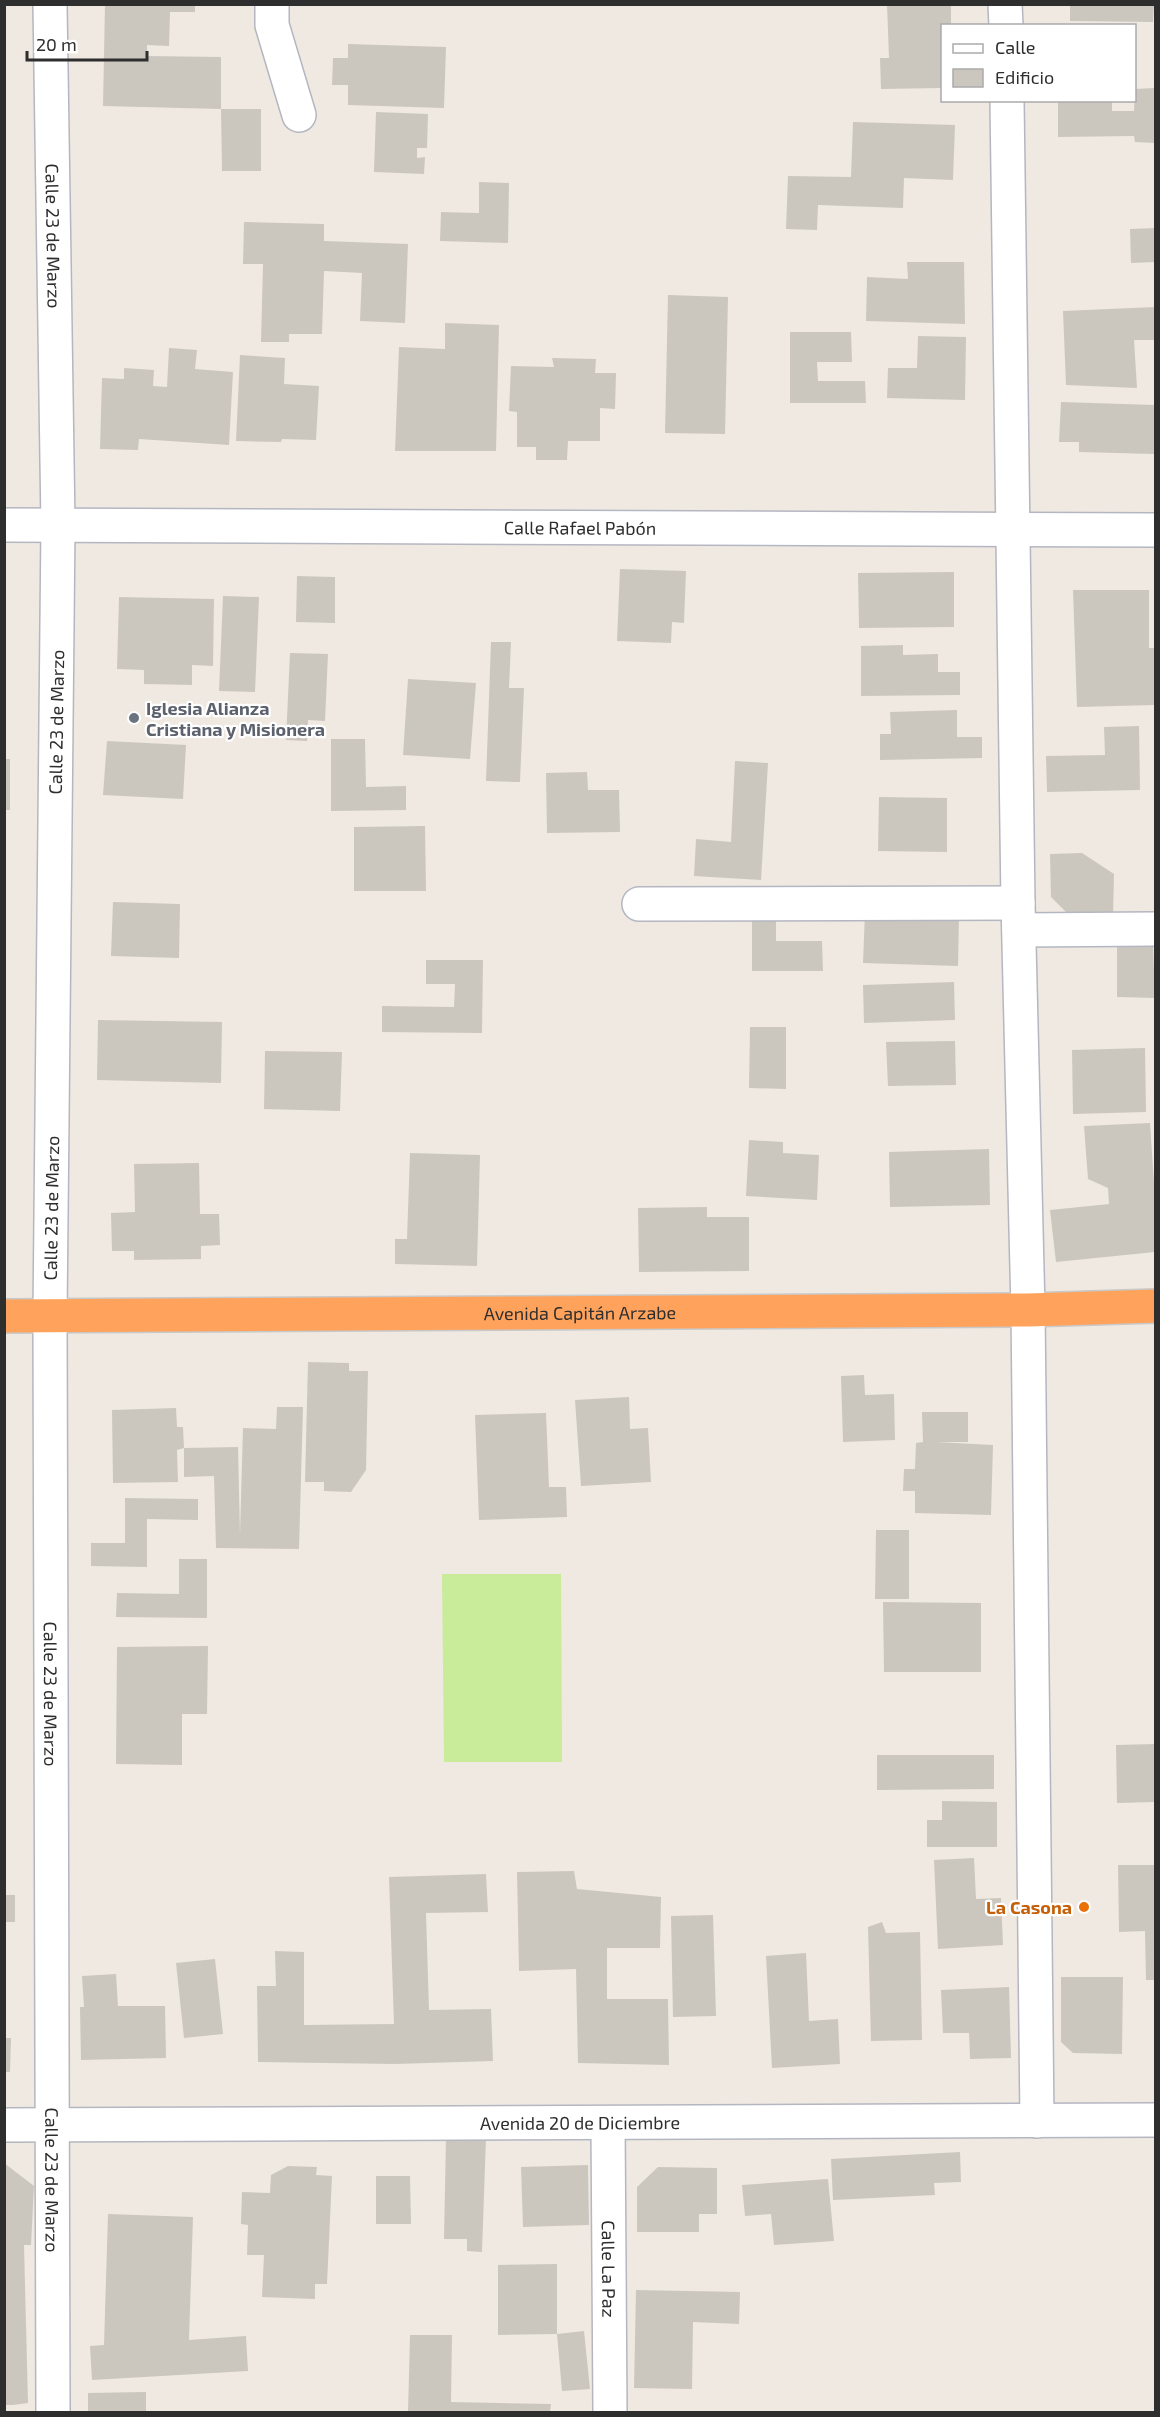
<svg xmlns="http://www.w3.org/2000/svg" width="1160" height="2417" viewBox="0 0 1160 2417" font-family="'Exo 2',sans-serif">
<style>
.pitch{fill:#c9ec9a}
.building{fill:#cbc7bf}
.lines{fill:none;stroke-linecap:round;stroke-linejoin:round}
.minor-casing{stroke:#b4b7c1;stroke-width:36}
.highway-casing{stroke:#c9c9c9;stroke-width:36}
.minor{stroke:#fff;stroke-width:33}
.highway{stroke:#ffa35c;stroke-width:33}
.worship-dot{fill:#6b7280;stroke:#fff;stroke-width:2}
.food-dot{fill:#e8710a;stroke:#fff;stroke-width:2}
.labels{text-anchor:middle;dominant-baseline:central;stroke-width:4.5;stroke-linejoin:round;paint-order:stroke}
.street-label{font-size:18px;fill:#2e2e2e;stroke:#fff}
.worship-label{font-size:18px;font-weight:bold;fill:#5b616d;stroke:#fff;text-anchor:start}
.food-label{font-size:18px;font-weight:bold;fill:#c56008;stroke:#fff;text-anchor:end}
</style>
<rect width="100%" height="100%" fill="#efe9e1"/>
<polygon class="pitch" points="442,1574 561,1574 562,1762 444,1762"/>
<g class="building">
<polygon points="105,4 195,4 195,12 170,12 169,46 147,45 147,56 221,57 221,109 103,106"/>
<polygon points="887,4 951,4 951,26 942,26 942,88 881,89 880,58 889,58"/>
<polygon points="1070,4 1154,4 1153,22 1070,21"/>
<polygon points="348,44 446,47 444,108 348,105 348,85 332,85 333,58 348,58"/>
<polygon points="1155,88 1155,143 1135,142 1134,136 1058,137 1058,100 1112,100 1112,111 1134,111 1135,89"/>
<polygon points="221,109 261,109 261,171 222,171"/>
<polygon points="376,112 428,114 427,148 417,148 417,158 425,157 424,174 374,172"/>
<polygon points="853,122 955,125 953,180 904,178 903,208 818,205 817,230 786,229 788,176 851,177"/>
<polygon points="479,182 509,183 508,243 440,241 441,212 479,213"/>
<polygon points="244,222 324,224 324,241 408,244 405,323 360,321 362,273 324,271 322,334 289,334 289,342 261,342 263,264 243,264"/>
<polygon points="1155,228 1155,262 1131,263 1130,229"/>
<polygon points="907,262 964,262 965,324 866,321 867,277 908,279"/>
<polygon points="668,295 728,297 725,434 665,433"/>
<polygon points="1155,307 1155,340 1134,340 1137,388 1066,385 1063,311"/>
<polygon points="445,323 499,325 496,451 395,451 399,347 445,349"/>
<polygon points="790,332 851,332 852,362 817,362 818,381 865,381 866,403 790,403"/>
<polygon points="918,336 966,337 965,400 887,398 888,368 917,368"/>
<polygon points="169,348 197,350 195,369 233,372 229,445 139,439 138,450 100,449 102,378 124,379 124,368 154,370 153,386 167,387"/>
<polygon points="240,355 285,358 284,384 319,386 316,440 282,439 281,442 236,441"/>
<polygon points="552,358 596,359 595,373 616,373 615,409 600,408 600,441 568,441 567,460 536,460 536,447 517,447 517,412 509,411 511,366 554,367"/>
<polygon points="1061,402 1155,405 1154,454 1079,452 1079,442 1059,442"/>
<polygon points="620,569 686,571 684,623 672,622 671,643 617,641"/>
<polygon points="954,572 954,627 859,628 858,573"/>
<polygon points="297,576 335,577 335,623 296,622"/>
<polygon points="1073,590 1149,590 1149,648 1155,648 1155,705 1077,707"/>
<polygon points="223,596 259,597 255,692 219,691"/>
<polygon points="119,597 214,599 213,666 192,665 192,685 144,684 144,670 117,669"/>
<polygon points="491,642 511,642 509,688 524,688 520,782 486,781"/>
<polygon points="903,645 903,655 938,654 938,672 960,672 960,695 861,696 861,646"/>
<polygon points="290,653 328,654 325,721 308,720 307,741 286,740"/>
<polygon points="408,679 476,683 470,759 403,755"/>
<polygon points="957,710 957,737 982,737 982,758 880,760 880,734 891,734 890,712"/>
<polygon points="1139,726 1140,790 1047,792 1046,756 1105,755 1104,727"/>
<polygon points="331,739 365,739 366,787 406,786 406,810 331,811"/>
<polygon points="107,741 186,745 183,799 103,795"/>
<rect x="4" y="759" width="6" height="51"/>
<polygon points="735,761 768,763 761,880 694,876 696,839 731,842"/>
<polygon points="587,772 588,790 619,790 620,832 547,833 546,773"/>
<polygon points="879,797 947,798 947,852 878,851"/>
<polygon points="425,826 426,891 354,891 354,827"/>
<polygon points="1082,853 1114,874 1113,918 1071,917 1051,897 1050,854"/>
<polygon points="113,902 180,904 179,958 111,956"/>
<polygon points="865,912 959,915 958,966 863,963"/>
<polygon points="752,917 776,917 776,941 822,941 823,971 752,971"/>
<polygon points="1117,943 1153,944 1155,998 1117,997"/>
<polygon points="426,960 483,960 482,1033 382,1032 382,1006 454,1007 455,984 426,984"/>
<polygon points="954,982 955,1020 864,1023 863,985"/>
<polygon points="98,1020 222,1022 221,1083 97,1080"/>
<polygon points="750,1027 786,1027 786,1089 749,1088"/>
<polygon points="955,1041 956,1085 888,1086 886,1042"/>
<polygon points="1145,1048 1146,1112 1073,1114 1072,1050"/>
<polygon points="265,1051 342,1052 340,1111 264,1109"/>
<polygon points="1150,1123 1154,1183 1155,1182 1155,1252 1056,1262 1050,1210 1109,1204 1108,1188 1088,1179 1084,1126"/>
<polygon points="749,1140 783,1142 783,1153 819,1155 817,1200 746,1196"/>
<polygon points="989,1149 990,1205 890,1207 889,1152"/>
<polygon points="410,1153 480,1155 477,1266 395,1264 395,1239 407,1239"/>
<polygon points="199,1163 200,1214 219,1214 220,1245 201,1246 201,1259 134,1260 134,1251 112,1251 111,1213 135,1212 134,1164"/>
<polygon points="707,1207 707,1217 749,1217 749,1271 639,1272 638,1208"/>
<polygon points="308,1362 349,1363 349,1371 368,1371 366,1470 351,1492 324,1491 324,1482 305,1482"/>
<polygon points="864,1375 865,1395 894,1394 895,1440 843,1442 841,1376"/>
<polygon points="629,1397 630,1429 648,1428 651,1482 581,1486 575,1400"/>
<polygon points="277,1407 303,1407 299,1549 216,1548 214,1476 184,1477 184,1448 238,1447 240,1534 243,1428 276,1429"/>
<polygon points="176,1408 177,1427 183,1427 184,1448 177,1450 178,1482 113,1483 112,1410"/>
<polygon points="922,1412 968,1412 968,1442 936,1442 993,1445 991,1515 915,1513 915,1491 903,1491 904,1469 915,1469 916,1443 923,1442"/>
<polygon points="546,1413 549,1487 566,1487 567,1517 479,1520 475,1415"/>
<polygon points="125,1498 198,1499 198,1520 147,1519 147,1567 91,1566 91,1543 125,1543"/>
<polygon points="876,1530 909,1530 909,1599 875,1599"/>
<polygon points="179,1559 207,1559 207,1618 116,1617 117,1593 179,1594"/>
<polygon points="883,1602 981,1603 981,1672 884,1672"/>
<polygon points="208,1646 207,1714 182,1714 182,1765 116,1764 117,1647"/>
<polygon points="1155,1744 1155,1802 1117,1803 1116,1745"/>
<polygon points="877,1755 994,1755 994,1789 877,1790"/>
<polygon points="942,1801 997,1802 997,1847 927,1847 927,1820 942,1820"/>
<polygon points="974,1858 976,1899 1001,1898 1003,1945 938,1949 934,1860"/>
<polygon points="1118,1865 1155,1865 1155,1980 1146,1980 1145,1931 1119,1932"/>
<polygon points="574,1871 577,1889 661,1897 660,1948 607,1948 607,1999 668,1999 669,2065 578,2063 576,1969 519,1971 517,1872"/>
<polygon points="486,1874 488,1912 426,1913 429,2010 491,2009 493,2061 395,2064 258,2062 257,1986 276,1986 275,1951 304,1952 304,2025 394,2024 389,1877"/>
<rect x="4" y="1895" width="11" height="27"/>
<polygon points="713,1915 716,2016 673,2017 671,1916"/>
<polygon points="882,1922 886,1933 920,1932 922,2040 871,2041 868,1927"/>
<polygon points="806,1953 809,2021 838,2019 840,2064 772,2068 766,1956"/>
<polygon points="215,1959 223,2034 184,2038 176,1963"/>
<polygon points="116,1974 118,2006 165,2006 166,2058 81,2060 80,2007 84,2007 82,1976"/>
<polygon points="1061,1977 1123,1977 1122,2054 1073,2053 1061,2042"/>
<polygon points="1009,1987 1011,2058 970,2059 969,2033 943,2033 941,1990"/>
<polygon points="4,2038 11,2038 10,2072 4,2072"/>
<polygon points="446,2136 486,2137 482,2252 467,2251 467,2239 444,2239"/>
<polygon points="960,2152 961,2182 934,2183 935,2195 833,2200 831,2159"/>
<polygon points="4,2163 34,2186 31,2245 24,2245 28,2403 13,2405 4,2405"/>
<polygon points="588,2165 589,2225 523,2227 521,2167"/>
<polygon points="288,2166 317,2167 316,2175 332,2176 327,2284 315,2284 315,2299 262,2297 264,2255 247,2255 248,2225 241,2224 242,2192 270,2193 271,2175"/>
<polygon points="658,2167 717,2168 717,2214 699,2214 699,2232 637,2232 637,2187"/>
<polygon points="376,2176 410,2176 411,2224 376,2224"/>
<polygon points="828,2179 834,2241 774,2245 771,2214 745,2216 742,2185"/>
<polygon points="108,2214 193,2217 189,2340 246,2336 248,2371 92,2380 90,2346 104,2345"/>
<polygon points="557,2264 557,2334 498,2335 498,2265"/>
<polygon points="636,2290 740,2292 739,2324 693,2322 692,2389 634,2388"/>
<polygon points="584,2331 590,2389 562,2391 557,2334"/>
<polygon points="410,2335 452,2335 451,2402 551,2404 550,2412 408,2412"/>
<polygon points="146,2392 146,2412 88,2412 88,2393"/>
</g>
<g class="lines">
<g class="minor-casing">
<g id="minor">
<path id="s1" d="M50,4l8,521 -8,791 3,1096"/>
<polyline points="272,4 272,25 299,115"/>
<polyline points="1005,4 1006,26"/>
<polyline points="1007,100 1018,903 1028,1310 1037,2121"/>
<path id="s2" d="M4,525l1152,5"/>
<polyline points="639,904 1018,903"/>
<polyline points="1019,930 1156,929"/>
<path id="s3" d="M608,2123l2,289"/>
<path id="s4" d="M4,2125l1152,-5"/>
</g>
</g>
<g class="highway-casing">
<g id="highway">
<path id="s5" d="M4,1316l1024,-6 128,-4"/>
</g>
</g>
<use href="#minor" class="minor"/>
<use href="#highway" class="highway"/>
</g>
<circle class="worship-dot" cx="134" cy="718" r="6"/>
<circle class="food-dot" cx="1084" cy="1907" r="6"/>
<g class="labels">
<g class="street-label">
<text stroke="none"><textPath href="#s1" startOffset="232">Calle 23 de Marzo</textPath></text>
<text stroke="none"><textPath href="#s2" startOffset="576">Calle Rafael Pabón</textPath></text>
<text transform="translate(56 722) rotate(-89)">Calle 23 de Marzo</text>
<text transform="translate(51 1208) rotate(-89)">Calle 23 de Marzo</text>
<text stroke="none"><textPath href="#s5" startOffset="576">Avenida Capitán Arzabe</textPath></text>
<text stroke="none"><textPath href="#s1" startOffset="1690">Calle 23 de Marzo</textPath></text>
<text stroke="none"><textPath href="#s4" startOffset="576">Avenida 20 de Diciembre</textPath></text>
<text stroke="none"><textPath href="#s1" startOffset="2176">Calle 23 de Marzo</textPath></text>
<text stroke="none"><textPath href="#s3" startOffset="146">Calle La Paz</textPath></text>
</g>
<g class="worship-label">
<text x="146" y="708">Iglesia Alianza<tspan x="146" dy="21">Cristiana y Misionera</tspan></text>
</g>
<g class="food-label">
<text x="1072" y="1907">La Casona</text>
</g>
</g>
<rect width="1160" height="2417" fill="none" stroke="#2e2e2e" stroke-width="12"/>
<rect x="941" y="24" width="195" height="78" fill="#ffffff" stroke="#ababab" stroke-width="1.5"/>
<rect x="953" y="44" width="30" height="9" fill="#ffffff" stroke="#ababab" stroke-width="1.5"/>
<text x="995" y="54" font-size="18" fill="#2e2e2e">Calle</text>
<rect x="953" y="69" width="30" height="18" fill="#cbc7bf" stroke="#ababab" stroke-width="1.5"/>
<text x="995" y="84" font-size="18" fill="#2e2e2e">Edificio</text>
<path d="M27 51v9h120v-9" fill="none" stroke="#2e2e2e" stroke-width="3"/>
<text x="36" y="51" font-size="18" fill="#2e2e2e" stroke="#ffffff" stroke-width="4.5" paint-order="stroke">20 m</text>
</svg>
